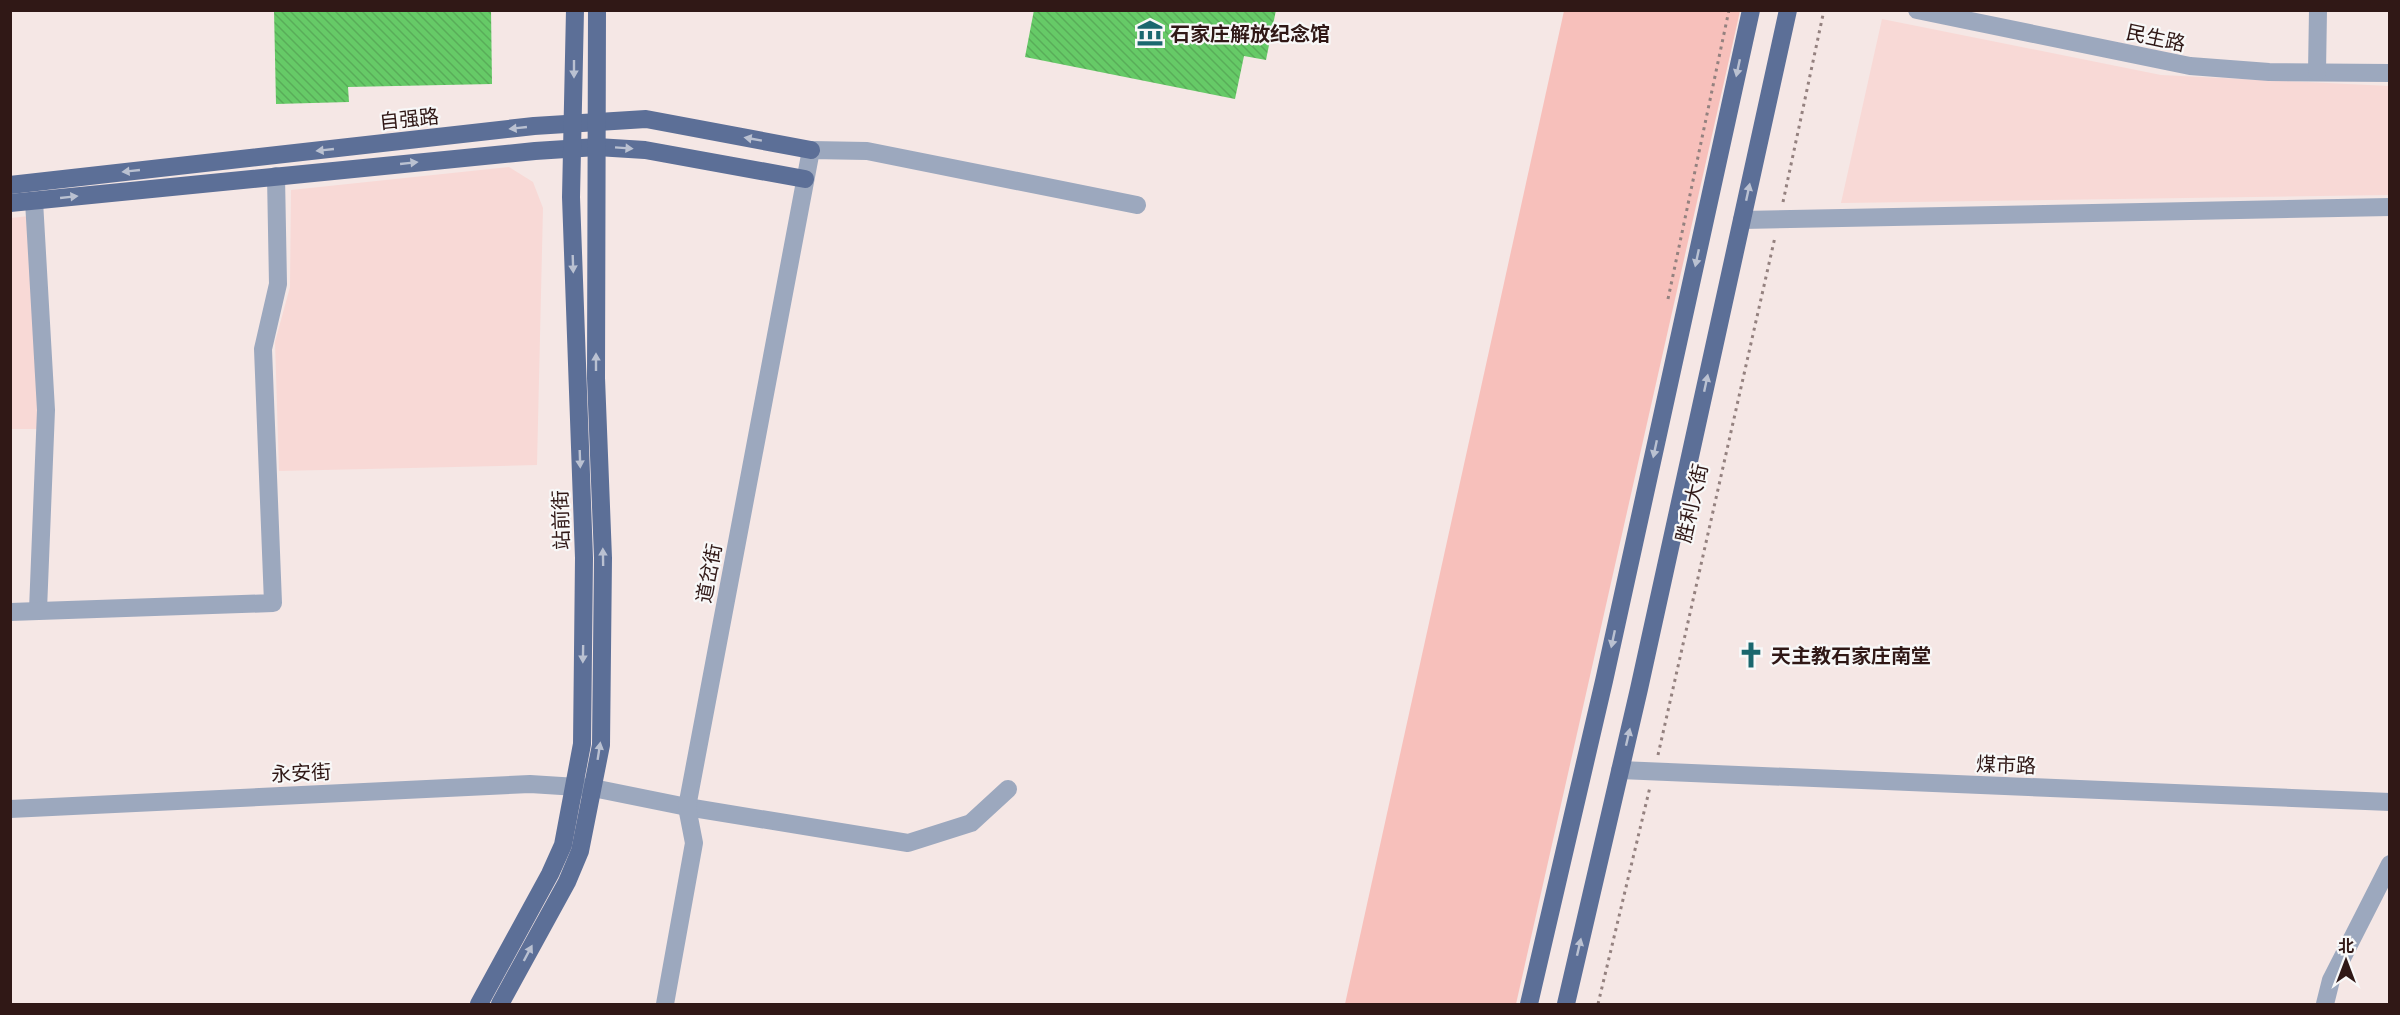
<svg xmlns="http://www.w3.org/2000/svg" width="2400" height="1015" viewBox="0 0 2400 1015" font-family="'Exo 2','Noto Sans SC',sans-serif">
<style>
.built{fill:#f8d9d6}
.green{fill:#f7c0bb}
.building{fill:url(#building-back-hatch)}
.lines{fill:none;stroke-linecap:round;stroke-linejoin:round}
.path{stroke:#94817f;stroke-width:3;stroke-dasharray:3 4.5;stroke-linecap:butt}
.minor{stroke:#9ca8be;stroke-width:18}
.major{stroke:#5c6f97;stroke-width:18}
.oneway{fill:#bac1d1}
.labels{text-anchor:middle;dominant-baseline:central;stroke-width:4.5;stroke-linejoin:round;paint-order:stroke}
.poi-label{font-size:20px;font-weight:bold;fill:#301816;stroke:#f8f8f8;text-anchor:start}
.street-label{font-size:20px;fill:#301816;stroke:#f8f8f8}
</style>
<defs>
<pattern id="building-back-hatch" width="6" height="6" patternUnits="userSpaceOnUse" patternTransform="scale(1.5)"><rect width="6" height="6" fill="#66ca67"/><path d="M-1 5l2 2M0 0l6 6M5-1l2 2" fill="none" stroke="#59ad59"/></pattern>
</defs>
<rect width="100%" height="100%" fill="#f5e7e5"/>
<g class="built">
<polygon points="1882,19 2161,75 2389,86 2389,195 1841,203"/>
<polygon points="509,167 533,182 543,208 537,465 279,471 275,342 290,287 291,190"/>
<polygon points="29,216 40,429 11,429 11,218"/>
</g>
<polygon class="green" points="1564,11 1740,11 1516,1004 1345,1004"/>
<g class="building">
<polygon points="274,10 491,10 492,84 348,87 349,102 276,104"/>
<polygon points="1034,10 1276,10 1266,60 1244,56 1235,99 1025,57"/>
</g>
<g class="lines">
<g class="path">
<polyline points="1783,202 1824,10"/>
<polyline points="1668,299 1729,10"/>
<polyline points="1658,755 1775,237"/>
<polyline points="1598,1004 1650,787"/>
</g>
<g class="minor">
<polyline points="1917,10 2190,66 2269,72 2390,73"/>
<polyline points="2317,72 2318,10"/>
<polyline points="34,201 46,410 38,610"/>
<polyline points="1742,220 2390,207"/>
<polyline points="10,612 273,603 263,349 278,284 276,176"/>
<polyline points="1620,770 2390,802"/>
<polyline points="10,809 530,784 593,788 687,807 908,843 971,823 1008,789"/>
<polyline points="665,1004 694,843 687,807 811,150 867,151 1137,205"/>
<polyline points="2325,1004 2331,980 2390,864"/>
</g>
<g class="major">
<polyline points="10,185 534,126 646,119 811,150"/>
<polyline points="10,203 535,151 597,147 645,150 805,179"/>
<polyline points="479,1004 550,874 563,845 582,744 584,558 571,197 575,10"/>
<polyline points="500,1004 567,882 580,851 601,745 603,558 596,378 597,10"/>
<polyline points="1529,1004 1604,681 1751,10"/>
<polyline points="1566,1004 1639,689 1788,10"/>
</g>
</g>
<defs><path id="oneway-solid" d="M-6-.8H1V-3.2L6.5 0L1 3.2V.8H-6Z" transform="scale(1.5)"/></defs>
<g class="oneway">
<use href="#oneway-solid" transform="translate(1738 68) rotate(102)"/>
<use href="#oneway-solid" transform="translate(574 69) rotate(90)"/>
<use href="#oneway-solid" transform="translate(518 128) rotate(174)"/>
<use href="#oneway-solid" transform="translate(753 139) rotate(-170)"/>
<use href="#oneway-solid" transform="translate(624 148) rotate(4)"/>
<use href="#oneway-solid" transform="translate(325 150) rotate(174)"/>
<use href="#oneway-solid" transform="translate(409 163) rotate(-6)"/>
<use href="#oneway-solid" transform="translate(131 171) rotate(174)"/>
<use href="#oneway-solid" transform="translate(1748 192) rotate(-78)"/>
<use href="#oneway-solid" transform="translate(69 197) rotate(-6)"/>
<use href="#oneway-solid" transform="translate(1697 258) rotate(102)"/>
<use href="#oneway-solid" transform="translate(573 264) rotate(88)"/>
<use href="#oneway-solid" transform="translate(596 362) rotate(-90)"/>
<use href="#oneway-solid" transform="translate(1706 383) rotate(-78)"/>
<use href="#oneway-solid" transform="translate(1655 449) rotate(102)"/>
<use href="#oneway-solid" transform="translate(580 459) rotate(88)"/>
<use href="#oneway-solid" transform="translate(603 557) rotate(-91)"/>
<use href="#oneway-solid" transform="translate(1613 639) rotate(102)"/>
<use href="#oneway-solid" transform="translate(583 654) rotate(91)"/>
<use href="#oneway-solid" transform="translate(1628 737) rotate(-77)"/>
<use href="#oneway-solid" transform="translate(599 751) rotate(-81)"/>
<use href="#oneway-solid" transform="translate(1579 947) rotate(-77)"/>
<use href="#oneway-solid" transform="translate(528 953) rotate(-62)"/>
</g>
<defs>
<g id="museum-bare" transform="scale(2.07)"><path d="M0-6L6-3V-2H-6V-3ZM-5-1h2V3h-2ZM-1-1h2V3h-2ZM3-1h2V3H3ZM-6 4H6V6H-6Z" fill="#1a676e" stroke="#f8f8f8" stroke-width="2.5" paint-order="stroke"/></g>
<g id="church-bare" transform="scale(2.07)"><path d="M-1.2-6h2.4v3.5h3.3v2.4h-3.3V6h-2.4V-.1h-3.3v-2.4h3.3Z" fill="#1a676e" stroke="#f8f8f8" stroke-width="2.5" paint-order="stroke"/></g>
</defs>
<g fill-rule="evenodd">
<use href="#museum-bare" x="1150" y="33"/>
<use href="#church-bare" x="1751" y="655"/>
</g>
<g class="labels">
<g class="poi-label">
<text x="1170" y="33">石家庄解放纪念馆</text>
<text x="1771" y="655">天主教石家庄南堂</text>
</g>
<g class="street-label">
<text transform="translate(2156 37) rotate(12)">民生路</text>
<text transform="translate(409 118) rotate(-6)">自强路</text>
<text transform="translate(1691 503) rotate(-77)">胜利大街</text>
<text transform="translate(560 520) rotate(-92)">站前街</text>
<text transform="translate(708 573) rotate(-79)">道岔街</text>
<text transform="translate(2006 764) rotate(2)">煤市路</text>
<text transform="translate(301 772) rotate(-3)">永安街</text>
</g>
</g>
<rect width="2400" height="1015" fill="none" stroke="#301816" stroke-width="24"/>
<g transform="translate(2346 961)" stroke="#f8f8f8" stroke-width="4.5" paint-order="stroke">
<path d="M0-4.5L10 22L0 15L-10 22Z" fill="#301816"/>
<text y="-9" font-size="16" font-weight="bold" text-anchor="middle" fill="#301816">北</text>
</g>
</svg>
